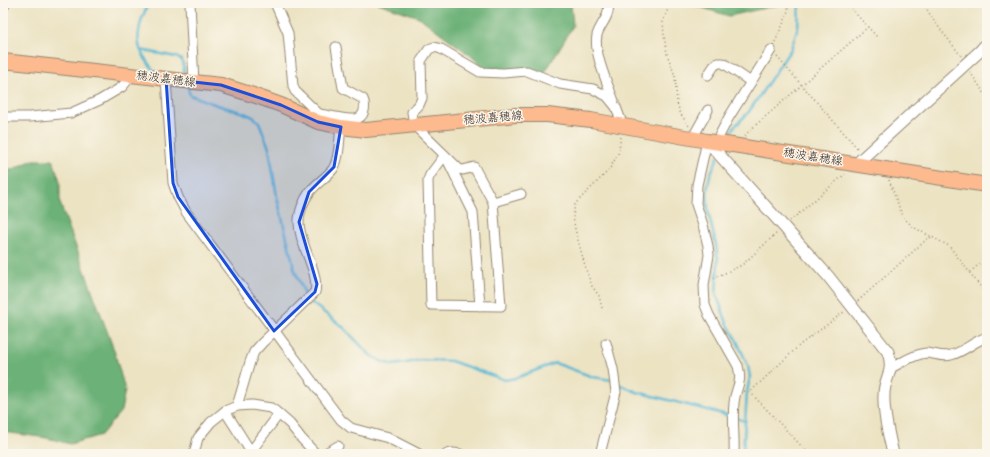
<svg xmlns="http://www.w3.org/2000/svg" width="990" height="457" viewBox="0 0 990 457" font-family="Kalam,'Klee One',sans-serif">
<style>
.forest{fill:#6cb177;stroke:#546e4a}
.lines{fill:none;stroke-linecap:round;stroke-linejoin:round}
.stream{stroke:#53b6d2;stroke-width:2.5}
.minor-casing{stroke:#948670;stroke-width:11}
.tertiary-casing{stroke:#948670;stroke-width:13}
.primary-casing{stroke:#948670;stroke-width:16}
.path{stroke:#948670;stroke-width:1.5;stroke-dasharray:1 3;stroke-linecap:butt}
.minor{stroke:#fff;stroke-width:9}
.tertiary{stroke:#fff;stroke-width:11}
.primary{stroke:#fcba8e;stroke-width:14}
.marked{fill:#1d4ed8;fill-opacity:0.2;stroke:#1d4ed8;stroke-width:3;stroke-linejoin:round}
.labels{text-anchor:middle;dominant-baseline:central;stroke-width:3;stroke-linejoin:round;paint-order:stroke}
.street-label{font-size:12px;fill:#3b2a1e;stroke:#fbf7ec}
</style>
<rect width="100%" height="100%" fill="#fbf7ec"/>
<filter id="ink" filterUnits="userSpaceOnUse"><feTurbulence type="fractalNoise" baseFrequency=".025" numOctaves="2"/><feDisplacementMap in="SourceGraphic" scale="8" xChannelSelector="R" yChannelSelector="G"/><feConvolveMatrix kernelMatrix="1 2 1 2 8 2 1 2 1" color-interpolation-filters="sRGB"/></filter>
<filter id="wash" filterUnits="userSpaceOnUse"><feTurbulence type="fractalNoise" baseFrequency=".012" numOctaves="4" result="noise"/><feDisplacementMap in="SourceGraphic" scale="16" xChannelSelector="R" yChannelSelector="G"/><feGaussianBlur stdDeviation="0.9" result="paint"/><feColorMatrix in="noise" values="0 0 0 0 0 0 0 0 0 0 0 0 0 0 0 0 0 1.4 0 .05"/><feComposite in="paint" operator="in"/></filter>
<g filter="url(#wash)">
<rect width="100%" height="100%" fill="#ece3c3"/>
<g class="forest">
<polygon points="378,3 571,3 573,26 544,74 489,72 471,56 419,17"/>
<polygon points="687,3 788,3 729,16"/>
<polygon points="33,160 53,160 60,181 60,203 114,350 125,390 121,411 101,435 70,444 47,438 3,432 3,169 11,170"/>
</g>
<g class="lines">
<g class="stream">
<path d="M148,3c-1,5 -4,10 -6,15 -8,26 -3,34 13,54"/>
<polyline points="141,50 176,57 182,60 185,76"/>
<polyline points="187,85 190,95 217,105 244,113 253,117 259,122 269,148 277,197 295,271 306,297"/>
<polyline points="726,140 733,128 748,113 791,49 798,27 799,3"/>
<polyline points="718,157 710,175 707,191 708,211 716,245 718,260 716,294 727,323 737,341 748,366 750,377 747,392 743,454"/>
<polyline points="309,301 343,327 370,355 383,362 393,365 406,363 420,360 451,361 505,380 516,378 555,363 593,377 612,380"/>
<polyline points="618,384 637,392 723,414 745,421"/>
</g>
</g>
</g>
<g filter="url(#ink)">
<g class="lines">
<g class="minor-casing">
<g id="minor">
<polyline points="190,3 194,83"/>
<polyline points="275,3 288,33 293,86 295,91 319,114 318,122"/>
<path d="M608,3c3,13 -8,21 -11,32 -4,17 11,50 17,66"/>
<polyline points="3,8 6,3"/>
<polyline points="708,75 714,66 718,63 723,63 751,82"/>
<polyline points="166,79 173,183 178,197 186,212 341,420 351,428 388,438 419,454"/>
<path d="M319,114c9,1 28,6 36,5 10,-1 11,-13 8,-20l-20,-11 -7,-41"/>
<polyline points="3,117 30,117 71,113 100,100 122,87 132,75"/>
<polyline points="693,137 708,110"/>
<path d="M707,141l-10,44 -1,19 7,21 5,21 1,9 -5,30 1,20 4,10 29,51c5,19 -3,21 -4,37 -2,17 1,34 0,51"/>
<polyline points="716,142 729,117 771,50"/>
<polyline points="493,202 521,194"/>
<polyline points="480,306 473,212 445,155 430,175 428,180 431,305 501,306 493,202 474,167 463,170 459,169 414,125 412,112 419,105 422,98 421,61 429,49 434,47 441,49 480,72 503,73 527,71 560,84 593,89 607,96 616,107 623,126"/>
<path d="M891,368c10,-5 23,-14 35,-15 8,0 16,5 25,2 13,-3 23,-14 36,-18"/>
<path d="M237,406l13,-44 4,-10 8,-9 53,-51c5,-20 -17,-49 -16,-71 0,-9 5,-21 10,-28 6,-9 17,-15 24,-24 7,-11 6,-29 8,-42"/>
<polyline points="225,411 251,452"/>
<polyline points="194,454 198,438 211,422 225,411 237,406 252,405 271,408 274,410 290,424 301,438 316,454"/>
<polyline points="249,454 279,414"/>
<polyline points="324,454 338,446"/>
<polyline points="447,454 453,453 460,454"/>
<polyline points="600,454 616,392 613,369 606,343"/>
</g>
</g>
<g class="tertiary-casing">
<g id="tertiary">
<path d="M707,141l121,135 60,76c7,22 -4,24 -4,43 -1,19 5,40 9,59"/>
<polyline points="856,164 980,51 987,43"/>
</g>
</g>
<g class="primary-casing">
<polyline id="primary" points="3,61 221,85 253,95 281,105 318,122 341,127 366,130 516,115 547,115 591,120 707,141 987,185"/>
</g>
<g class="path">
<polyline points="670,3 663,22 664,35 667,54 675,76 677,103 680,113 689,126"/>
<polyline points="846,3 877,37"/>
<polyline points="923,3 934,21 962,57"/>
<polyline points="775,42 787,15 789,3"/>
<polyline points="777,57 859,150"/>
<polyline points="970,72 987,97"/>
<polyline points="745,136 749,131 868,27"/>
<polyline points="889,180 901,212 906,220 913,227 949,246 987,295"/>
<polyline points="790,221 845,174"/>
<polyline points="970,272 987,258"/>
<polyline points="714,278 742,265 777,233"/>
<polyline points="858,301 927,239 932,237"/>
<polyline points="602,308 599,296 592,286 587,273 575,229 573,216 575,204 609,170 618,154 621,136"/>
<polyline points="744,391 750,392 801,344 844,312"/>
<polyline points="750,392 809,454"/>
</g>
<use href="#minor" class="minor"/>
<use href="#tertiary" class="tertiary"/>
<use href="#primary" class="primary"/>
</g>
</g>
<path class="marked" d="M166,79l55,6 60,20 37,17 23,5 -7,40 -25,25 -10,30 18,62 -2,8 -41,39 -96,-134 -5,-14z"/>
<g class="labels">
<g class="street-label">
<text transform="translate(166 79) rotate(7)">穂波嘉穂線</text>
<text transform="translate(493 118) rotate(-5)">穂波嘉穂線</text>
<text transform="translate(813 157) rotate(9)">穂波嘉穂線</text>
</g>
</g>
<rect width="990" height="457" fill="none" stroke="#fbf7ec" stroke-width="16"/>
</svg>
